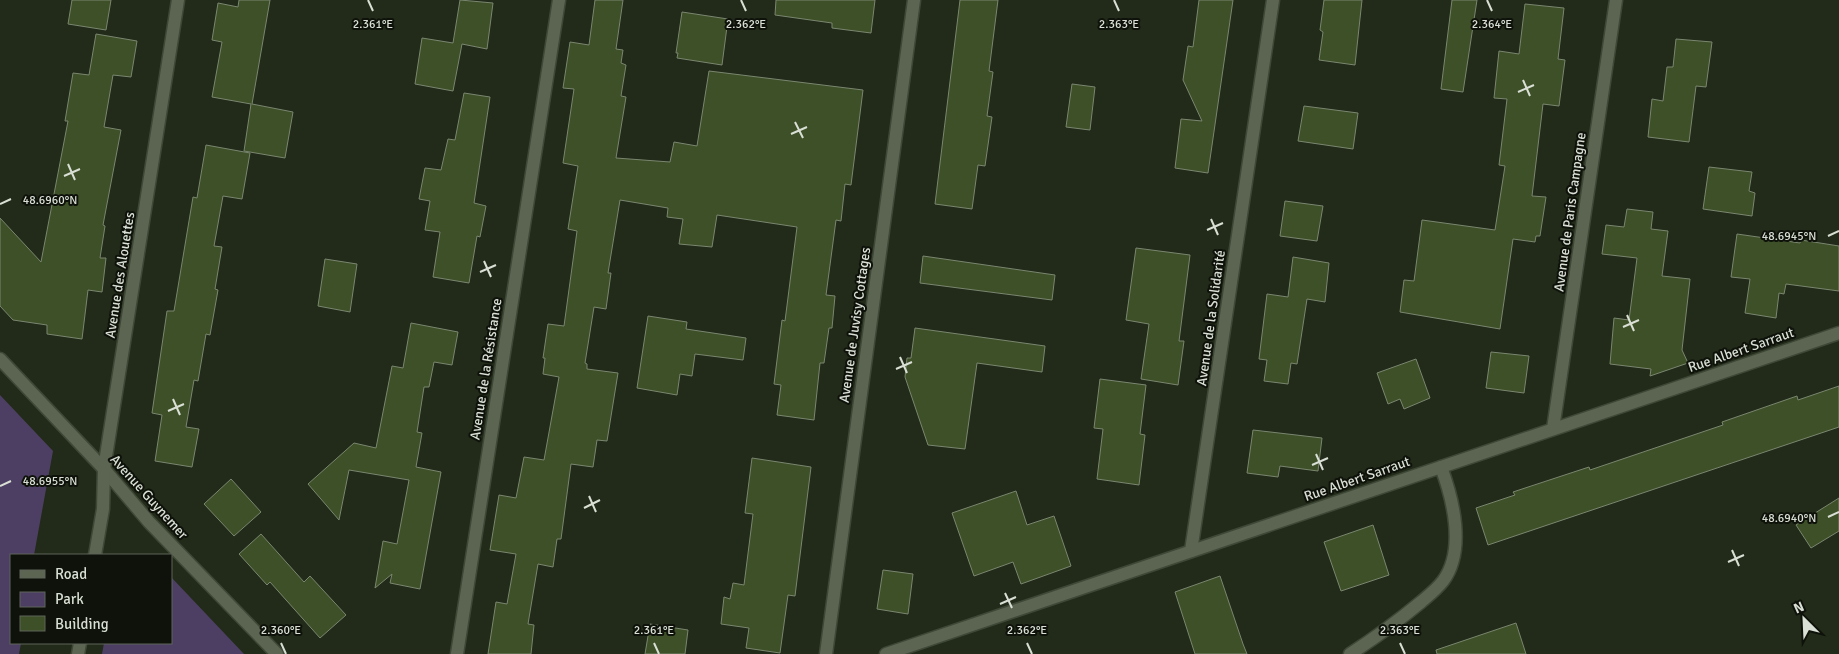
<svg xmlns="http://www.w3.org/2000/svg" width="1839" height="654" viewBox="0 0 1839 654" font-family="Signika,sans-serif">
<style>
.green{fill:#4d3f63}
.building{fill:#3d5027;stroke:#7b8670}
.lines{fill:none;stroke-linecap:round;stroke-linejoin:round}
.lane-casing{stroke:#3f4837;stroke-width:15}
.street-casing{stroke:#3f4837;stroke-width:15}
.lane{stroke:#5c6552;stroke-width:12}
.street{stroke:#5c6552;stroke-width:12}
.ticks{fill:none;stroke:#d9dfd4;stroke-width:2}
.labels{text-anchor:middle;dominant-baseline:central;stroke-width:4;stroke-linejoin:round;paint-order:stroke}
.street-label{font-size:14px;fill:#d9dfd4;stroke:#0e120a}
.ticks-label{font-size:12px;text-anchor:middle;fill:#d9dfd4;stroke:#0e120a;stroke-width:4;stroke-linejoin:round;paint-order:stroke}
</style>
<rect width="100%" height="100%" fill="#222b19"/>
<g class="green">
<polygon points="0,395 53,451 34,555 11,555 11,643 21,643 19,654 0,654"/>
<polygon points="171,577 244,654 102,654 104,643 171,643"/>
</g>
<g class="building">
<polygon points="72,0 111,0 106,30 68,24"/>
<polygon points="239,0 270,0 252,104 293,112 285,158 244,151 251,104 212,97 222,42 212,40 218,3 238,7"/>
<polygon points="460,0 493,3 487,49 462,44 453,91 415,84 422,38 453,43"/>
<polygon points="595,0 623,0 616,49 623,50 621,63 626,65 621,96 626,97 616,158 670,162 674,142 697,146 709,71 863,90 851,185 845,184 841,221 836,220 826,295 835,296 832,328 829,328 824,363 820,363 814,420 777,415 781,385 774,384 782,320 785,321 797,227 717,215 712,247 679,244 683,219 667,217 668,208 620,200 608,273 611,273 606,309 594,307 585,363 587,364 587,369 618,373 607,441 597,440 593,467 571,464 561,539 557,539 553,567 538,564 528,624 534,625 531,654 488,654 496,602 507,604 516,554 490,550 499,495 516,498 524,457 544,460 559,377 543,374 545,358 543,358 548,324 564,326 577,231 568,229 578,166 563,163 574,89 563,88 570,42 589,45"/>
<polygon points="776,0 875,0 871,33 832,28 832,23 775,15"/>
<polygon points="960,0 998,0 989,71 993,72 987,116 992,117 985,166 978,165 972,209 935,204"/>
<polygon points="1199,0 1233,0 1208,173 1175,168 1181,119 1202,121 1183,80 1188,46 1193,47"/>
<polygon points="1324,0 1362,0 1355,65 1319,60 1323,32 1320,30"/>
<polygon points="1452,0 1477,0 1463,92 1441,89"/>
<polygon points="1525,4 1564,8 1558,59 1565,60 1559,106 1543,104 1532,196 1546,197 1540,236 1536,236 1535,242 1513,239 1500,329 1400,312 1404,280 1414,281 1422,220 1495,230 1505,166 1499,165 1507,99 1494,98 1499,51 1519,54"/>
<polygon points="682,12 728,19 722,65 677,58 678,53 676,53"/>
<polygon points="96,34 137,41 131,77 113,75 104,127 121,130 103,225 105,226 100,258 106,258 102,292 88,290 82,339 47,334 47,325 13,320 0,306 0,218 41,262 68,121 65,121 73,73 89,75"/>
<polygon points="1676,39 1712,42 1706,87 1696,86 1689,142 1648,137 1652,99 1663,101 1667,67 1673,67"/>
<polygon points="1072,84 1095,87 1090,130 1066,127"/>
<polygon points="464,93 490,97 474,203 486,206 480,237 477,236 469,283 433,277 440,232 425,230 430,201 419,199 425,168 441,170 448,139 455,140"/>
<polygon points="1304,106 1358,113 1353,149 1298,141"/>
<polygon points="206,145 250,153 242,199 223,196 214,246 222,247 215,289 218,290 210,335 206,334 198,381 194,380 186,427 199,429 192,467 155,461 162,415 152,413 167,311 174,311 193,197 197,198"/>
<polygon points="1709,167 1752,172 1749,191 1755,193 1752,216 1703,209"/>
<polygon points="1285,201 1323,206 1317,241 1280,236"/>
<polygon points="1627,209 1653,212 1651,229 1668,231 1662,276 1690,279 1682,350 1688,363 1650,376 1651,369 1610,364 1614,318 1629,320 1637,258 1602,254 1606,225 1624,227"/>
<polygon points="1737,234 1800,243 1801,240 1839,246 1839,291 1786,284 1784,294 1779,293 1776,318 1745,313 1750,279 1731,277"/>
<polygon points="1136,248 1190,255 1179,341 1184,341 1178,385 1141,379 1149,324 1126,320"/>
<polygon points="923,256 1055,275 1052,300 920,283"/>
<polygon points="1293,257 1329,263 1325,302 1307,299 1297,364 1291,363 1288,384 1264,381 1267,360 1259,359 1267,294 1288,297"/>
<polygon points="325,259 357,264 350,312 318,306"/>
<polygon points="648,316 687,322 686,329 746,338 743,360 695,354 692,376 680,374 677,395 637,388"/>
<polygon points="411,323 458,332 452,365 434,362 429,387 424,387 417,432 422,433 416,467 441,472 420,589 390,583 392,574 375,588 383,541 397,544 409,480 349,470 339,520 308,484 354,443 376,448 392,366 403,368"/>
<polygon points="915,328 1045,346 1042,372 977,363 965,449 928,445 905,377 907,358 911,358"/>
<polygon points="1491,352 1529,356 1524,393 1486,388"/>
<polygon points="1416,359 1430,398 1404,409 1400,399 1388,404 1377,373"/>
<polygon points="1100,379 1146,385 1140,434 1145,435 1139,485 1097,479 1103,429 1094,428"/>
<polygon points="1839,386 1839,427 1488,545 1476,508 1515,495 1513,492 1589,467 1590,470 1723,425 1722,422 1797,396 1798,400"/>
<polygon points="1253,430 1322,438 1318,471 1280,466 1278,477 1247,473"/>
<polygon points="752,458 811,467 795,596 788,595 780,653 746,648 749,628 721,624 724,597 730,599 733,583 744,585 753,514 745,513"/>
<polygon points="231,479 261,512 234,536 204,504"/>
<polygon points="1016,491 1027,525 1054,516 1071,566 1021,584 1013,562 974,576 952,513"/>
<polygon points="1839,498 1839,531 1811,548 1796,525"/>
<polygon points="1373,525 1389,575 1341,591 1324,542"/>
<polygon points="261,534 304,582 310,576 346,615 320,638 270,582 267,585 239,554"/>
<polygon points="883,570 913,574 908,614 877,609"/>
<polygon points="1220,576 1243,644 1247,654 1195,654 1175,592"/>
<polygon points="1516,623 1526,654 1437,654 1436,650"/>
<polygon points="650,624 688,630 685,654 645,654"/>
</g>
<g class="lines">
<g class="lane-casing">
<path id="lane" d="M1350,654c25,-16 48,-33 71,-52 7,-6 16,-13 22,-21 23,-31 10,-82 -2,-114"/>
</g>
<g class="street-casing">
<g id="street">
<polyline points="0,359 104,469 149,522 277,654"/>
<polyline points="1553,429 1616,0"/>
<polyline points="1191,551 1273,0"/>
<polyline points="95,555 103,509 104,469 109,437 178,0"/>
<polyline points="78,654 80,643"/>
<polyline points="457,654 559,0"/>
<polyline points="826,654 914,0"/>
<polyline points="886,654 1839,333"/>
</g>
</g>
<use href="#lane" class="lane"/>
<use href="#street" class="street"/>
</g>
<path class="ticks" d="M368,0l5,11M741,0l5,11M1114,0l5,11M1487,0l5,11M1523,80l7,16M1518,92l16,-7M795,122l8,16M791,134l16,-7M68,164l7,16M64,176l16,-7M0,204l11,-5M1211,219l7,16M1207,230l16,-7M1828,236l11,-5M484,261l7,16M480,272l16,-7M1627,315l7,16M1623,327l16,-7M900,357l7,16M896,369l16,-7M173,399l7,16M168,411l16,-7M1316,454l7,16M1312,465l16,-7M0,486l11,-5M589,496l7,16M584,508l16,-8M1828,517l11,-5M1732,550l7,16M1728,562l16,-7M1005,593l7,15M1000,604l16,-7M281,643l5,11M654,643l5,11M1027,643l5,11M1400,643l5,11"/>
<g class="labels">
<g class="street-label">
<text transform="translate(1570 212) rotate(-82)">Avenue de Paris Campagne</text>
<text transform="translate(120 275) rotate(-81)">Avenue des Alouettes</text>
<text transform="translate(1211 318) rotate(-82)">Avenue de la Solidarité</text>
<text transform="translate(855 325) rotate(-82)">Avenue de Juvisy Cottages</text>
<text transform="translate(1741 350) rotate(-19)">Rue Albert Sarraut</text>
<text transform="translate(486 369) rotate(-81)">Avenue de la Résistance</text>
<text transform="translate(1357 479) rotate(-19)">Rue Albert Sarraut</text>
<text transform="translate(149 497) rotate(48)">Avenue Guynemer</text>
</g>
</g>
<g class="ticks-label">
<text x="373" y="28">2.361°E</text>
<text x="746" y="28">2.362°E</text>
<text x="1119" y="28">2.363°E</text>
<text x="1492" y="28">2.364°E</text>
<text x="50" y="204">48.6960°N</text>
<text x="1789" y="240">48.6945°N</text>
<text x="50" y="485">48.6955°N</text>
<text x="1789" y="522">48.6940°N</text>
<text x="281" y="634">2.360°E</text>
<text x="654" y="634">2.361°E</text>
<text x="1027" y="634">2.362°E</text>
<text x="1400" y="634">2.363°E</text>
</g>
<rect x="10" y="554" width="162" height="90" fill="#0e120a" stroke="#5f645b"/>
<rect x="20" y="570" width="25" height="8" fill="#5c6552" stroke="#5f645b"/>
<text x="55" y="579" font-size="15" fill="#d9dfd4">Road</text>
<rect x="20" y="592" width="25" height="15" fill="#4d3f63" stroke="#5f645b"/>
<text x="55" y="604" font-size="15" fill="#d9dfd4">Park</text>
<rect x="20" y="616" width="25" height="15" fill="#3d5027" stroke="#5f645b"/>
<text x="55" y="629" font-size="15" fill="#d9dfd4">Building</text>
<g transform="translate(1804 619) rotate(336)" stroke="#0e120a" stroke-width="4" paint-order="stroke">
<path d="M0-4L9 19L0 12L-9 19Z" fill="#d9dfd4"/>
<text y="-8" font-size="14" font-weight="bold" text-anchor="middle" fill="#d9dfd4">N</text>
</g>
</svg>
